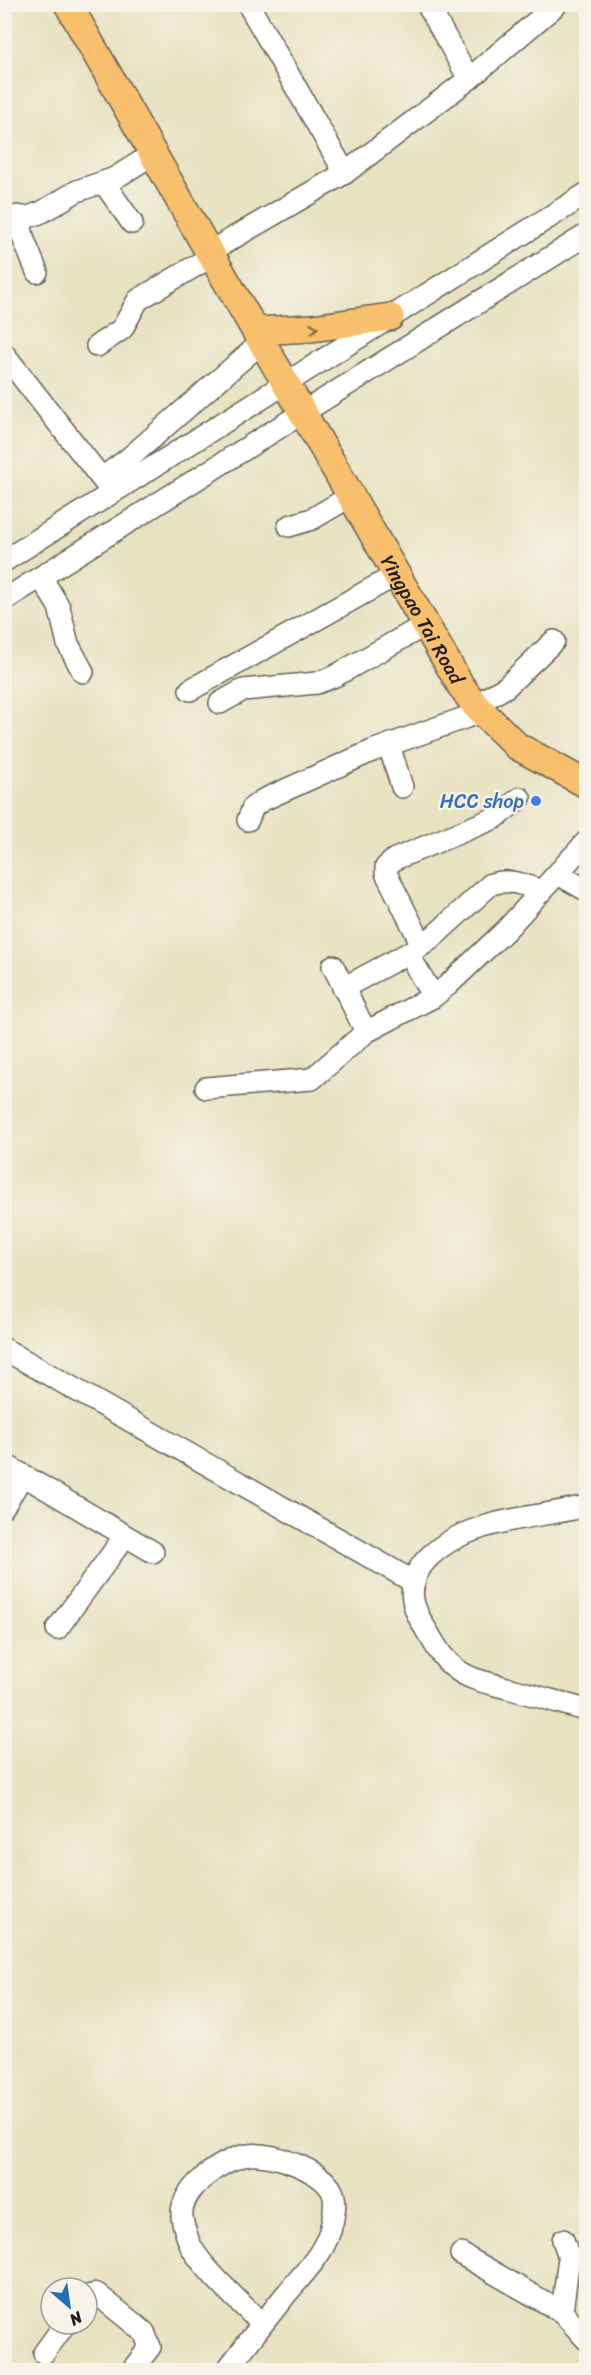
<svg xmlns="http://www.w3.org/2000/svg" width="591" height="2375" viewBox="0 0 591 2375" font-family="Sriracha,sans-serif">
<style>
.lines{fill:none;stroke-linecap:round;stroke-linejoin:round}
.minor-casing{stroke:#636156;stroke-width:24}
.major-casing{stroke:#636156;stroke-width:30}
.minor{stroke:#fff;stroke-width:21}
.major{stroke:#f8bf6c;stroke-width:27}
.oneway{stroke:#8a6e44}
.shop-dot{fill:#3f7fe0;stroke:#f7f3e8;stroke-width:2}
.labels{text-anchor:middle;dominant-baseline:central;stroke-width:5;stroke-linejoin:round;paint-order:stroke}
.street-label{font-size:20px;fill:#1c1c1c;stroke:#f7f3e8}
.shop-label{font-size:20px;fill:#366cbe;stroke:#f7f3e8;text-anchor:end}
</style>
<rect width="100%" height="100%" fill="#f7f3e8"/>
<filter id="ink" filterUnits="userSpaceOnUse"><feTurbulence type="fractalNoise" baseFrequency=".0167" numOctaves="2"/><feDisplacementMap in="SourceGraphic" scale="12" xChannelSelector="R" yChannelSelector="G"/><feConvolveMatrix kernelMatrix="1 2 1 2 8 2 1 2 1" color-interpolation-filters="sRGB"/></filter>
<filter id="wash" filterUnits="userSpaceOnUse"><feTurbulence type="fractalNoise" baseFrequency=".008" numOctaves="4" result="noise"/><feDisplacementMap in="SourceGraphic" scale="24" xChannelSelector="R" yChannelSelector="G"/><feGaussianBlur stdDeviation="1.35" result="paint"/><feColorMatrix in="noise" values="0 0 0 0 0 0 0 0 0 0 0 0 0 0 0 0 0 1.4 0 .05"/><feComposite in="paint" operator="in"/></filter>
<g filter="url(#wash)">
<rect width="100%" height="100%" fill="#e8e2c1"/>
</g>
<g filter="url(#ink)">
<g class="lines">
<g class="minor-casing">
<g id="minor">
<polyline points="248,4 345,173"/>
<polyline points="427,4 469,79"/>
<polyline points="104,183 132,223"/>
<polyline points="18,216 24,240 37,272"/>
<polyline points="4,217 28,217 42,212 77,191 115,178 153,154"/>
<polyline points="97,346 122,329 138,300 212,256 209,252 345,173 469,79 557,4"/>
<polyline points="4,354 109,488"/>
<polyline points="102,478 128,459 262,342"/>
<polyline points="289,526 312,519 351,496"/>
<polyline points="4,561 586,194"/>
<polyline points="41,577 59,607 68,644 83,672"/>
<polyline points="4,600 586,235"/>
<polyline points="190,690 396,575"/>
<polyline points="220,703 243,690 317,683 335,676 425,625"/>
<polyline points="475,705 506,687 554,641"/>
<polyline points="389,745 402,787"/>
<polyline points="248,820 253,807 263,800 372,751 481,712"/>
<polyline points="558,874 586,890"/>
<polyline points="422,945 386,873 386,867 395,859 495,818 520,798"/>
<polyline points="333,966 366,1032"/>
<polyline points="416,967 433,997"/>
<path d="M343,988l73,-39 16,-11 59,-54c19,-6 33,1 51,7"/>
<polyline points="206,1088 312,1079 366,1032 433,997 448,985 506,930 586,842"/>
<polyline points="4,1349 414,1582"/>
<polyline points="4,1464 153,1552"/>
<polyline points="4,1506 23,1475"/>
<path d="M586,1506c-36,9 -76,11 -112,24 -28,10 -67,34 -61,70 2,12 9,23 15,33 8,13 15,27 28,36 14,11 34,14 51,19 27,7 53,15 79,22"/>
<polyline points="57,1629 125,1536"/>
<polyline points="563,2240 569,2257 562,2312 586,2339"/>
<polyline points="461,2254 562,2312"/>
<polyline points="87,2296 97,2294 144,2332 150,2347 132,2370"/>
<polyline points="44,2353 65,2324"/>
<path d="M227,2370c18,-24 37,-48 56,-72 19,-24 43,-44 49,-75 2,-10 5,-22 0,-32 -10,-21 -61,-39 -84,-36 -24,3 -68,33 -66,61 0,7 5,20 7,26 10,24 54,63 73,82"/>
</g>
</g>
<g class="major-casing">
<g id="major">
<polyline points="68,4 209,252"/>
<path id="s1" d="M212,256l249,430 14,19 42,41 69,38"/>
<polyline points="256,331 312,328 390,317"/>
</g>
</g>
<use href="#minor" class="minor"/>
<use href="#major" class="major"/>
</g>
<defs><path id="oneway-chevron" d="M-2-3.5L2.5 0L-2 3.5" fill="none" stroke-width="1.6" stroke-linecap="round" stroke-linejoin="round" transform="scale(1.5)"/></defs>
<use class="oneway" href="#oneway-chevron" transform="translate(314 328) rotate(-6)"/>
</g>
<circle class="shop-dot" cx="536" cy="801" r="6"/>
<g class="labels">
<g class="street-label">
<text stroke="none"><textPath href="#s1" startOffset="420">Yingpao Tai Road</textPath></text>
</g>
<g class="shop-label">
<text x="524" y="801">HCC shop</text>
</g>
</g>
<rect width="591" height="2375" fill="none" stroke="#f7f3e8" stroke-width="24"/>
<g transform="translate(69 2306) rotate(151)"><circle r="28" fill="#f7f3e8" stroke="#9f9d96" stroke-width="1.5"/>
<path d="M0-4.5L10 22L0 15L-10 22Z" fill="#1f6fb2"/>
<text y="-9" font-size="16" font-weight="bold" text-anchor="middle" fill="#1c1c1c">N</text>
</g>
</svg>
